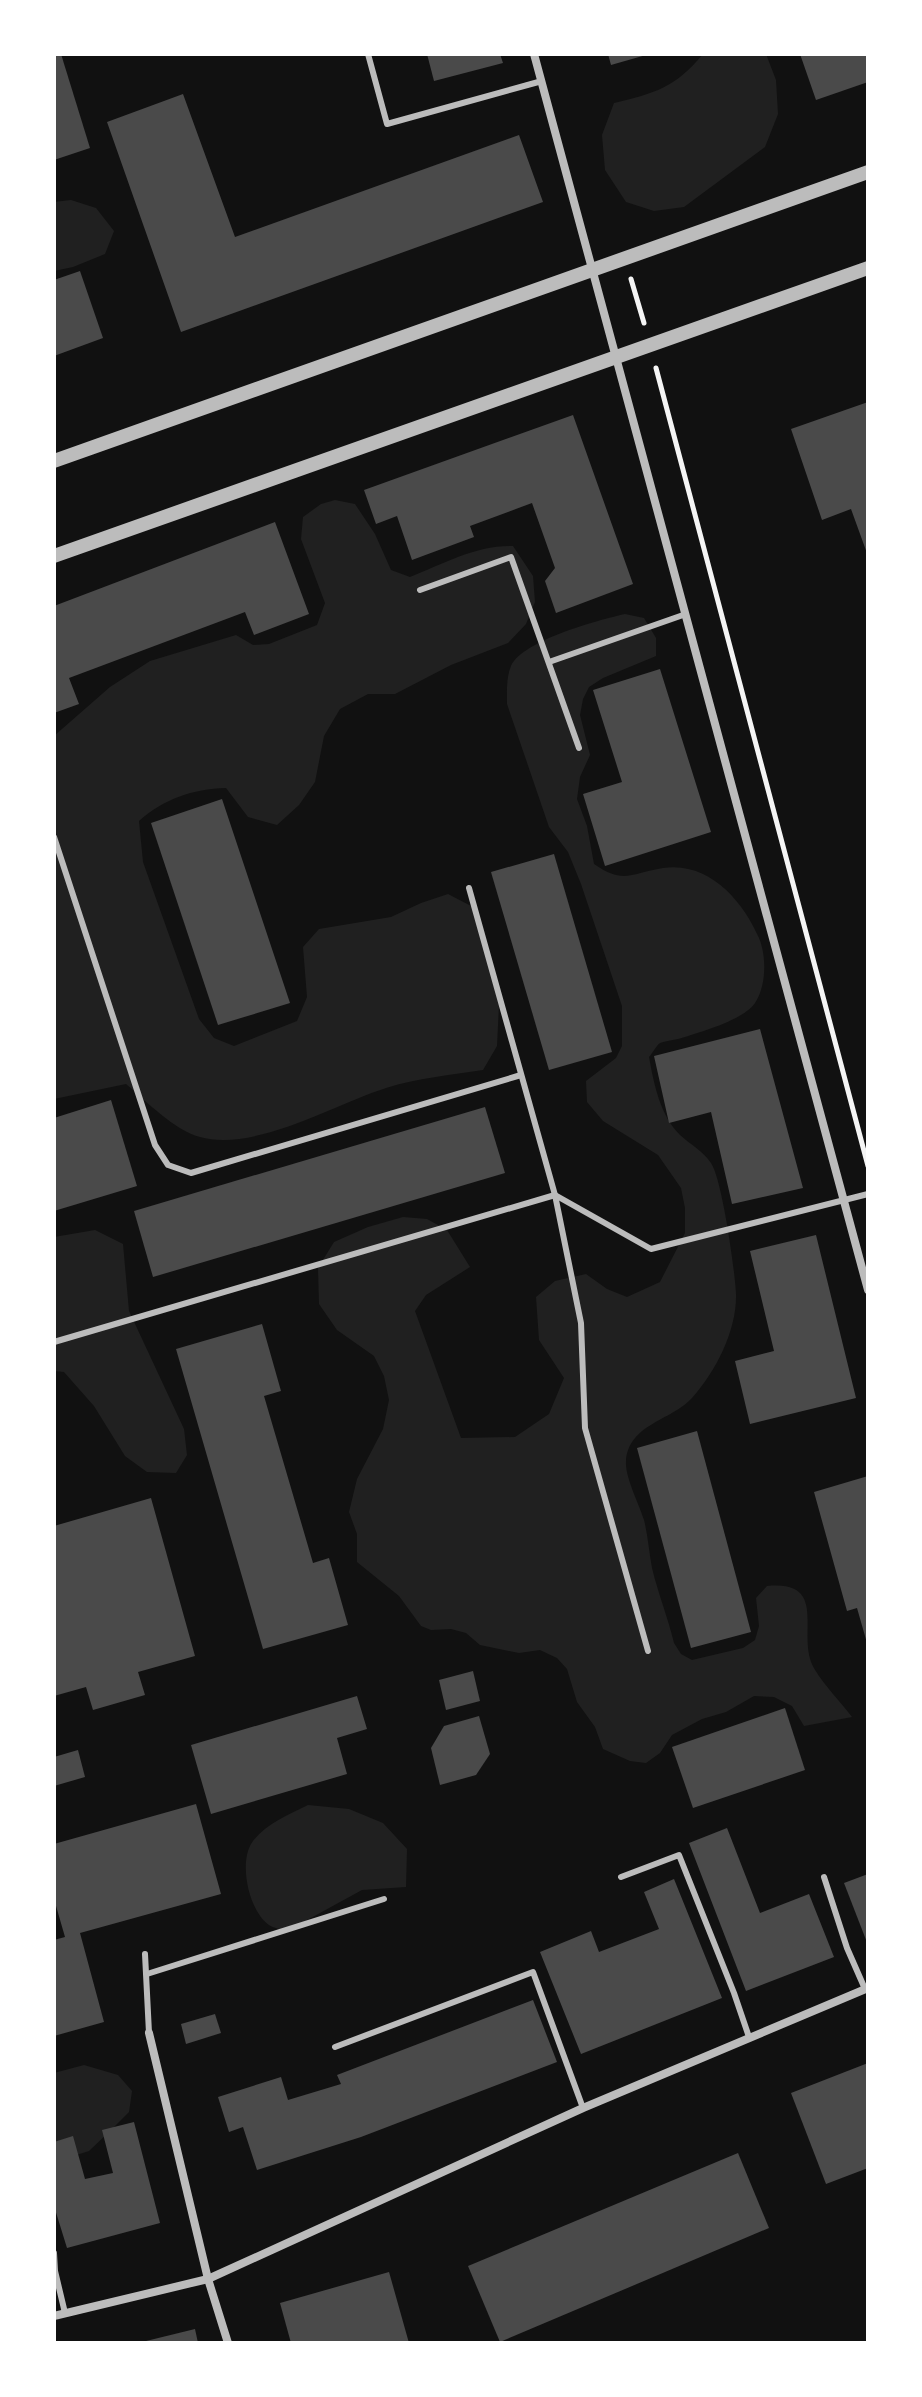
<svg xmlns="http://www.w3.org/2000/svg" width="922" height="2397" viewBox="0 0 922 2397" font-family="'Fira Sans Condensed',sans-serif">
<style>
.green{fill:#202020}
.building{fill:#4a4a4a}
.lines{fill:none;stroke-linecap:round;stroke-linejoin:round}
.path{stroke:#f5f5f5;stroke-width:5}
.service{stroke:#bcbcbc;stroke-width:6}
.minor{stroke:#bcbcbc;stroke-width:8}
.tertiary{stroke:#bcbcbc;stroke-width:14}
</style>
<rect width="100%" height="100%" fill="#111"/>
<g class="green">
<path d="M703,54h63l10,26 2,34 -13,33 -81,60 -30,4 -28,-9 -21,-32 -3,-35 12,-32c41,-10 61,-15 89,-49z"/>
<polygon points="71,200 96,208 114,231 105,254 73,267 54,271 54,202"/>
<path d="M335,500l20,4 20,30 16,36 19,7c33,-13 66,-32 103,-31l20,30 2,26 -9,22 -18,19 -57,22 -56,29h-27l-28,15 -16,27 -9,46 -16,23 -22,20 -29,-8 -22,-29c-34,1 -62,11 -87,33l4,41 56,157 15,19 20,8 63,-25 10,-24 -4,-50 16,-18 72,-12 30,-14 27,-9 25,13 26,98 -2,41 -14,24c-32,5 -66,8 -97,18 -53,17 -131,64 -186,49 -26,-7 -54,-36 -74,-53l-72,15v-363l56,-49 40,-26 86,-26 17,10 16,-1 48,-19 8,-22 -24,-64 2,-22 18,-13z"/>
<path d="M625,614l19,4 12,20v18l-53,22 -14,9 -6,12 -3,16 10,40 -10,22 -3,22 10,27 7,38c30,21 37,9 69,4 46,-7 80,33 96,70 8,19 7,49 -4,65 -11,17 -57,30 -77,36 -5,1 -13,2 -18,4 -4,3 -8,11 -11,14 5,27 11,58 31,78 11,10 23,16 31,28 11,16 24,108 25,131 1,36 -20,77 -44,104 -21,23 -64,26 -66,64 -1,15 13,42 18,58 4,16 5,32 8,48 6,25 16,50 22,75l7,11 11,6 51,-12 12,-8 4,-14 -3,-28 11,-12c60,-6 32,44 44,76 7,17 30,40 41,55l-48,9 -12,-20 -18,-9 -20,-1 -28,16 -24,7 -30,16 -12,18 -14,10 -16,-2 -27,-12 -8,-22 -18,-25 -10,-33 -10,-11 -17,-8 -21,3 -39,-8 -14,-12 -15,-4 -20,1 -10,-4 -22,-30 -42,-34v-28l-8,-22 8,-33 26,-50 6,-29 -5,-24 -10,-20 -37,-26 -18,-26 -1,-36 16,-26 34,-15 35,-10 24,2 20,11 23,37 -44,28 -11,16 46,127 54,-1 34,-23 15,-36 -25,-38 -3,-43 19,-16 31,-7 21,15 20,8 33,-15 25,-49v-25l-4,-20 -23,-33 -55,-34 -16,-19 -1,-21 30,-23 6,-12v-40l-41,-122 -13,-32 -19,-25 -42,-123c0,-12 -1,-26 4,-38 12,-26 88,-46 114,-52z"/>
<polygon points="95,1230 123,1244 129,1311 184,1429 187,1455 176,1473 147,1472 125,1456 94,1406 64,1372 54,1371 54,1237"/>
<path d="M308,1805l41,4 34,14 24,26 -1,38 -44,3 -75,41c-5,-2 -14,-3 -18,-6 -20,-14 -30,-60 -18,-81 12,-19 37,-29 57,-39z"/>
<polygon points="84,2065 118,2075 132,2091 129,2112 112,2129 89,2151 54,2162 54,2073"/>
</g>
<g class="building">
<polygon points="54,54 61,54 90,148 54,160"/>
<polygon points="427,54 500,54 503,63 434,81"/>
<polygon points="608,54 646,54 646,55 611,65"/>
<polygon points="800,54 868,54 868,82 816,100"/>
<polygon points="183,94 235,237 519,135 543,202 181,332 107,122"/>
<polygon points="80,271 103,338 54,356 54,280"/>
<polygon points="868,402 868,556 851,509 822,520 791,429"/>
<polygon points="573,415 633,584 556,613 545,581 555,568 532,503 470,526 474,537 412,560 397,516 376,524 364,490"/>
<polygon points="275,522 309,614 254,635 245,612 69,678 79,704 54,713 54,606"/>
<polygon points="660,669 711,832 605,866 583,794 622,782 593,690"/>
<polygon points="222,799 290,1003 218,1025 151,823"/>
<polygon points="554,854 612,1052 549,1070 491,872"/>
<polygon points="760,1029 803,1188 732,1204 711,1112 669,1123 654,1056"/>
<polygon points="111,1100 137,1186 54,1211 54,1118"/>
<polygon points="485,1107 505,1173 153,1277 134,1211"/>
<polygon points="816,1235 856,1398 750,1424 735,1361 774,1351 750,1251"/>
<polygon points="262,1324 281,1391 264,1396 313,1563 329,1558 348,1625 263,1649 176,1349"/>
<polygon points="697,1431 751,1632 691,1648 637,1448"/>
<polygon points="868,1476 868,1643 867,1643 857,1608 847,1611 814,1492"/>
<polygon points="151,1498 195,1656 138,1672 145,1695 93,1710 86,1687 54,1696 54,1526"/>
<polygon points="473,1671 480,1701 446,1710 439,1680"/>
<polygon points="357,1696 367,1729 337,1738 347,1774 211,1814 191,1745"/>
<polygon points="785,1708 805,1770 693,1808 672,1747"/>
<polygon points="479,1716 490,1754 476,1775 440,1785 431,1748 444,1726"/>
<polygon points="78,1750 85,1777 54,1786 54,1757"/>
<polygon points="196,1804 221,1894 80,1933 104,2022 54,2036 54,1940 65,1937 54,1899 54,1844"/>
<polygon points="727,1828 760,1913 809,1894 834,1957 746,1991 689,1843"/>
<polygon points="868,1874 868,1945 844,1883"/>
<polygon points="674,1879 722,1998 581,2054 540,1952 591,1931 599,1952 659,1929 644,1892"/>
<polygon points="533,2000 557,2062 361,2137 257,2170 243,2127 229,2132 218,2097 281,2077 288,2100 341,2084 337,2075"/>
<polygon points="215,2014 221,2033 186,2044 181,2024"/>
<polygon points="868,2063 868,2168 826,2184 791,2093"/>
<polygon points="134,2122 160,2223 67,2248 54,2206 54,2142 73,2136 85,2179 113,2173 102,2130"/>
<polygon points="738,2153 769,2228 500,2342 468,2266"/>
<polygon points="389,2272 409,2343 291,2343 280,2303"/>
<polygon points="195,2329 198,2343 142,2343 142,2342"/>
</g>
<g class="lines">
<g class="path">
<polyline points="631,279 644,323"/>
<polyline points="656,368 868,1166"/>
</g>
<g class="service">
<polyline points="368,54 387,124 542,81"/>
<polyline points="420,590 511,557 579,748"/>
<polyline points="549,662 686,614"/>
<polyline points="54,837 155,1145 168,1165 191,1173 521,1075"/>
<polyline points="469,888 555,1195 581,1323 585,1428 648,1651"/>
<polyline points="54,1342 555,1195 651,1249 868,1194"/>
<polyline points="621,1877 679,1855 734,1993 749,2037"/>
<polyline points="824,1877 847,1948 865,1989"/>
<polyline points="145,1954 149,2033"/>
<polyline points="147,1974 384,1899"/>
<polyline points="335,2047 533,1972 583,2108"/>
<polyline points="54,2253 55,2271 65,2313"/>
</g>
<g class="minor">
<polyline points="534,54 868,1290"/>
<polyline points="149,2033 208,2279 228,2343"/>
<polyline points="54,2316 208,2279 583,2108 868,1988"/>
</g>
<g class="tertiary">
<polyline points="54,461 868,172"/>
<polyline points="54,556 868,268"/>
</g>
</g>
<rect width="922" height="2397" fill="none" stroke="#ffffff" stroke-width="112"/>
</svg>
